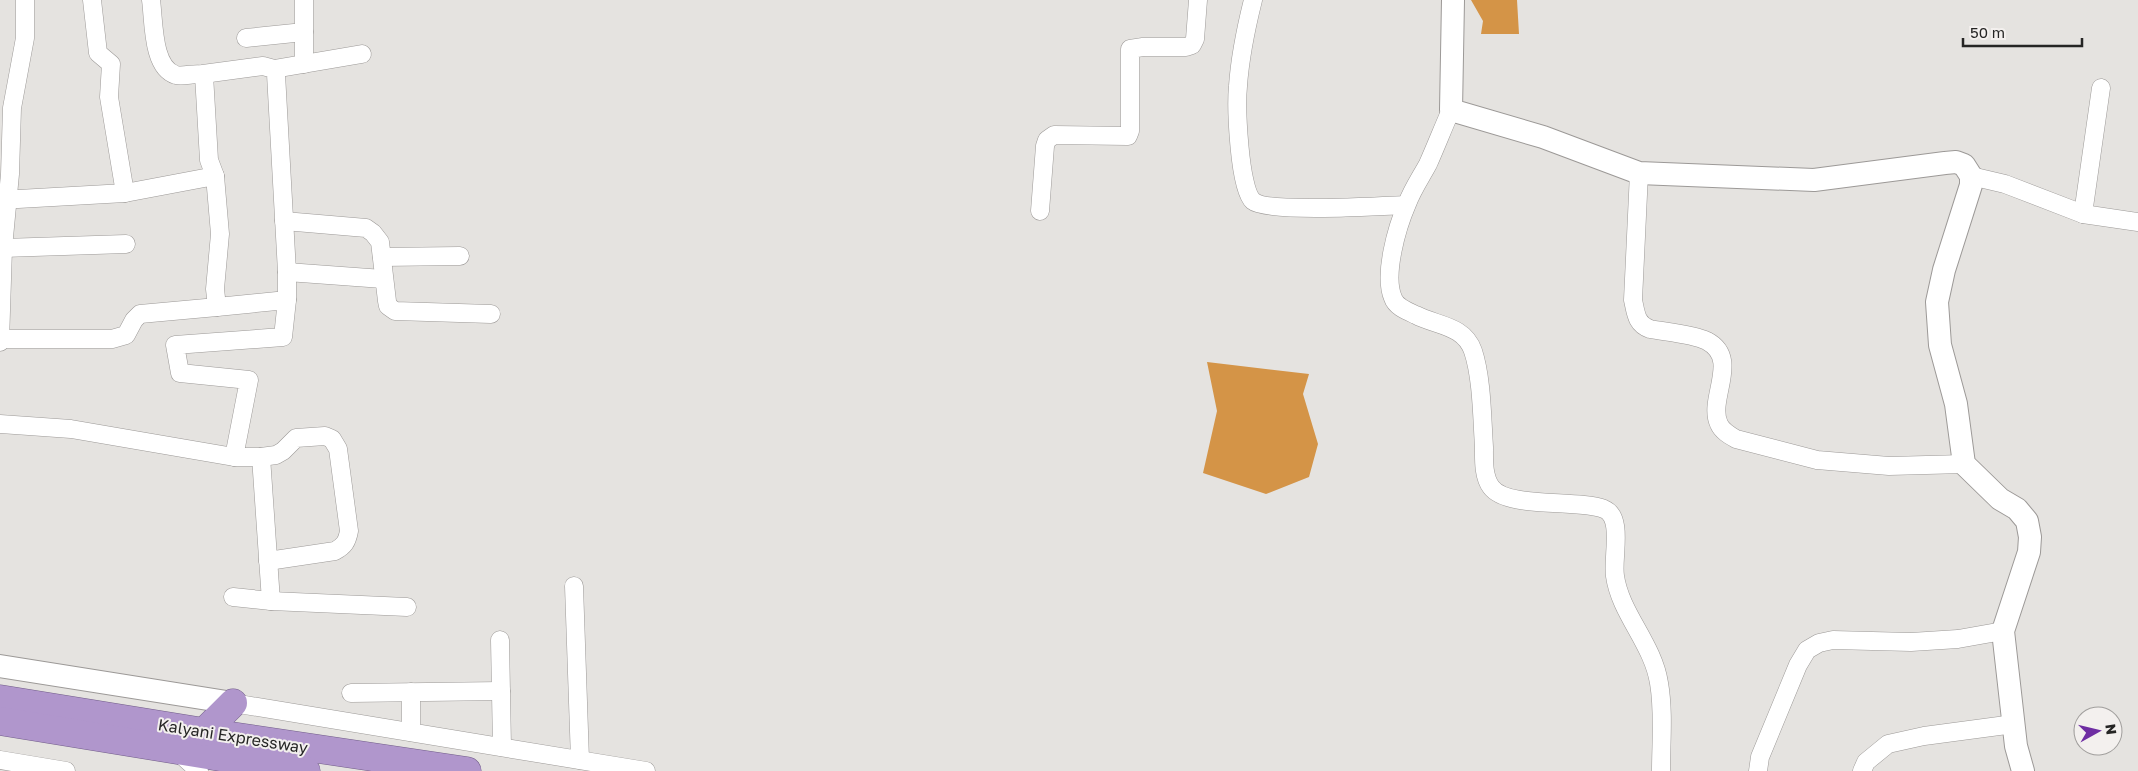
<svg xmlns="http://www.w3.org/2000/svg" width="2138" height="771" viewBox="0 0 2138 771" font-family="'Golos Text',sans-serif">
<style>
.water{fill:#d49447}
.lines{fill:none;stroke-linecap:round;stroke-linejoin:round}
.minor-casing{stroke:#9c9997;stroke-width:19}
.tertiary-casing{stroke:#9c9997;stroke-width:24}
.trunk-casing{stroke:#725e89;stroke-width:29}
.minor{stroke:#fff;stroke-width:18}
.tertiary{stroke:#fff;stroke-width:22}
.trunk{stroke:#b096cc;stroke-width:28}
.labels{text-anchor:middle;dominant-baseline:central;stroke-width:4;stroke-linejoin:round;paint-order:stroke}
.street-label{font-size:16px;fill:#252524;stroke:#f3f0ee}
</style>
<rect width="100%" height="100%" fill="#e5e3e0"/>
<g class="water">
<polygon points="1471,0 1517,0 1519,34 1481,34 1483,21"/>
<polygon points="1207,362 1309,374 1303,394 1318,444 1309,477 1266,494 1203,473 1217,411"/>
</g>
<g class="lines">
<g class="minor-casing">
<g id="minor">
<path d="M151,0c3,21 1,68 25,75 9,2 20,-3 28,0l5,85 6,16"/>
<path d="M1253,0c-7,28 -13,57 -15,86 -2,20 1,103 15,115 14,12 129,5 153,4"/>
<polyline points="246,38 304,32"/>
<polyline points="304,64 304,0"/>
<polyline points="274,69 362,54"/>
<polyline points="203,74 263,66 274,69 276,74 287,272"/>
<path d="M1451,110c-8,18 -15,36 -23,54 -7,13 -16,26 -21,40 -10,23 -24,71 -14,94 3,9 14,13 23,17 21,11 48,10 57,36 9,27 9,67 11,96 0,12 -1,29 7,40 16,22 86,12 113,22 20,8 8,49 11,67 5,37 38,68 44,107 5,29 2,59 2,88"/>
<path d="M1639,173l-6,127c3,13 3,24 17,29 16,3 43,5 57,12 34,18 0,58 12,83 3,7 10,11 17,15l81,21 72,6 75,-2"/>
<polyline points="1971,176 2005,184 2083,214 2101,88"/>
<polyline points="125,193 215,176 220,234 215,289 217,307 287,300 283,337 175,345 180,373 249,380 234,457 261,457 271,601"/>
<polyline points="0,200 125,193 109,97 111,64 98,53 92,0"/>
<polyline points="1040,211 1045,146 1047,140 1054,135 1128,136 1130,131 1130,49 1143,47 1186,47 1192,45 1195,39 1198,0"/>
<polyline points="2083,214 2138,222"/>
<polyline points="284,221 366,228 373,233 380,242 387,301 388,306 395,311 491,314"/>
<polyline points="3,248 126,244"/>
<polyline points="382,257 460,256"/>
<polyline points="287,300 287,272 383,279"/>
<polyline points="1,339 112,339 126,335 134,320 140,314 217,307"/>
<polyline points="0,342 3,248 10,174 12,108 25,38 25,0"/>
<polyline points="0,424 71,429 234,457"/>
<path d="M261,457l15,-2 7,-4 13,-13 29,-2 7,3 6,10 11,82c-2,11 -5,15 -14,20l-67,10"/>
<polyline points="574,586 580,760"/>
<polyline points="233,597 271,601 407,607"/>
<polyline points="500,640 502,747"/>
<polyline points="351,693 501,691"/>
<polyline points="233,703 646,771"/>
<polyline points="411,732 411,692"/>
<polyline points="177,751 199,771"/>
<polyline points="0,760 66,771"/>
<polyline points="1758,771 1760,757 1798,665 1807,650 1819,643 1833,640 1911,642 1958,639 2003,631"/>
<polyline points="1862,771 1866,762 1888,744 1924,736 2014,724"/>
</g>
</g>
<g class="tertiary-casing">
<g id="tertiary">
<polyline points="1453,0 1451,110 1543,137 1639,173 1814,180 1945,163 1956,162 1964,165 1971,176 1971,185 1944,270 1937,302 1940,345 1956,404 1964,464 2000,499 2017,509 2027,521 2030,537 2029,552 2003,631 2016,746 2023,771"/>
<polyline points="0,666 233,703"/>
</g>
</g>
<g class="trunk-casing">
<g id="trunk">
<polyline points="0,699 204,732 467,771"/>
<polyline points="0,721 306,771"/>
<polyline points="204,732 233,703"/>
</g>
</g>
<use href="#minor" class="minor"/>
<use href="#tertiary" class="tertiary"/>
<use href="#trunk" class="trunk"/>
</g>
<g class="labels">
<g class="street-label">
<text transform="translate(233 736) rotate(9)">Kalyani Expressway</text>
</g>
</g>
<g transform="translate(2098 731) rotate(82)"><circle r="24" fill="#f3f0ee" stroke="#a19f9d"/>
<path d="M0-4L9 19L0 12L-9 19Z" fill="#6e2da2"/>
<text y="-8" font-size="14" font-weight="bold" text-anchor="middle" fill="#252524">N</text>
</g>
<path d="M1963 38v8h119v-8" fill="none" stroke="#252524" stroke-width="2.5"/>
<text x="1970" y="38" font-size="15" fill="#252524" stroke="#f3f0ee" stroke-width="4" paint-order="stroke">50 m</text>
</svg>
